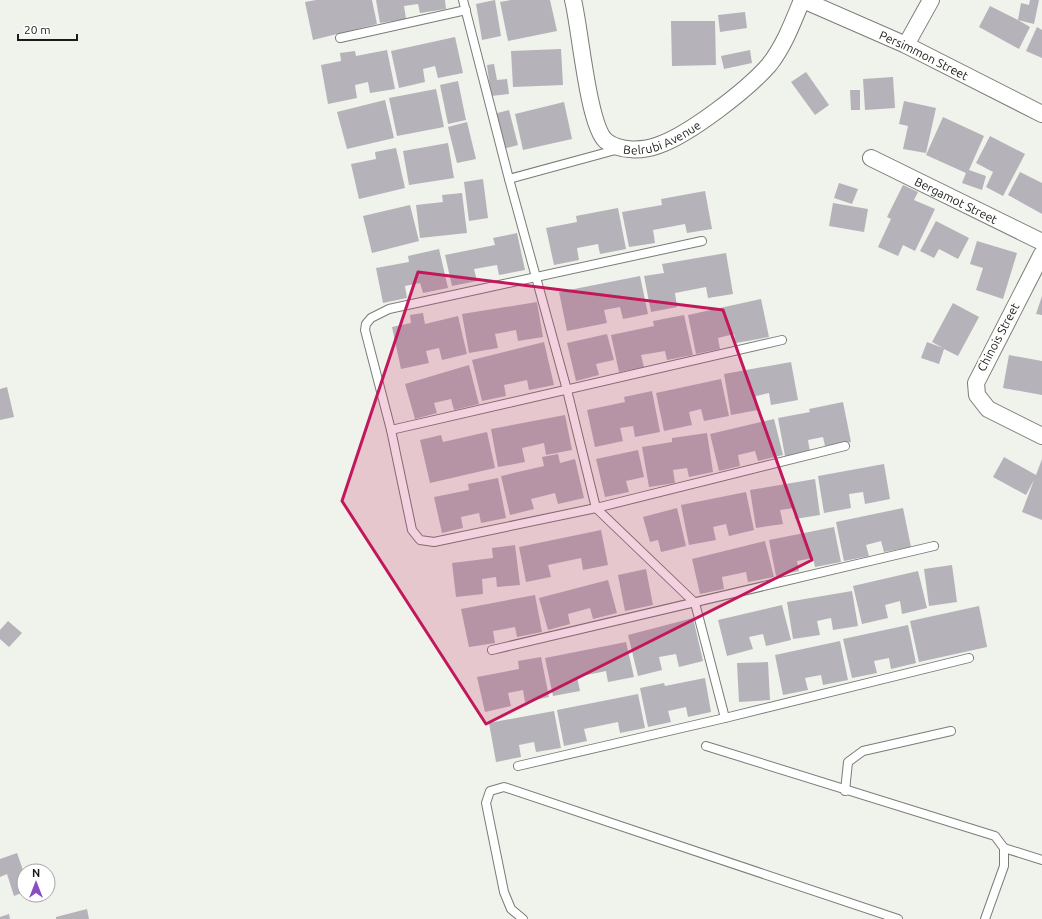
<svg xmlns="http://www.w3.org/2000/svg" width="1042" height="919" viewBox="0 0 1042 919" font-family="Ubuntu,sans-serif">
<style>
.building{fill:#b5b2ba}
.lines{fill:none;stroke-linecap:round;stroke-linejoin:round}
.lane-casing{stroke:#797d76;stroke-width:10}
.street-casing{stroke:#797d76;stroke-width:18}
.lane{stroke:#fff;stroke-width:8}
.street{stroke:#fff;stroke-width:16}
.marked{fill:#c2185b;fill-opacity:0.2;stroke:#c2185b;stroke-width:3;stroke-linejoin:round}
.labels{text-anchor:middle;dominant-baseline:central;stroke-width:4;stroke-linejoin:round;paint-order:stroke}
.street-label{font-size:12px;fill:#1b1c19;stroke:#fff}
</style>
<rect width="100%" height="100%" fill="#eff3eb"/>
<g class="building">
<polygon points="316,0 372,0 377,24 313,40 305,2"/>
<polygon points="376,0 445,0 446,9 420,13 418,4 404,6 406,19 380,23"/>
<polygon points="495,0 501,36 482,40 476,4"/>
<polygon points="511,0 550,0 557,31 508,41 500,2"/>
<polygon points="1030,0 1039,0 1034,24 1018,20 1030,27 1019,49 979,27 990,6 1018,20 1021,3 1029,5"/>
<polygon points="745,12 747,28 720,32 718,15"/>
<polygon points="671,21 715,21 716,65 672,66"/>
<polygon points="1037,27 1042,30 1042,58 1026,51"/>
<polygon points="455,37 463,73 438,78 435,66 423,69 425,82 399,88 391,51"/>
<polygon points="561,49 563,85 513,87 511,51"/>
<polygon points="387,50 395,89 370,93 368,82 355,85 357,98 328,104 321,65 341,61 340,53 355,51 356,56"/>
<polygon points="750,50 752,63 724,69 721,56"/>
<polygon points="494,64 497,80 507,79 509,94 491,96 487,65"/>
<polygon points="806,72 829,105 815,115 791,82"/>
<polygon points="893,77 895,108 865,110 863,79"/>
<polygon points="458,81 466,120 448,124 440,85"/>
<polygon points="436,89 444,127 397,136 389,98"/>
<polygon points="850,90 860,90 860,110 851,110"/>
<polygon points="385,100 394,138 347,149 337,112"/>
<polygon points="904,101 936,108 926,153 903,149 908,126 899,124"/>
<polygon points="564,102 572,139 523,150 515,114"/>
<polygon points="509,110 518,145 499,150 490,115"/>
<polygon points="943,117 984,136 969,170 986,176 982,190 962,183 966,173 926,155"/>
<polygon points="467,122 476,159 457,163 448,127"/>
<polygon points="990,136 1025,154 1003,196 986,187 993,172 976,163"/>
<polygon points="448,143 454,178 409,185 403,151"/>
<polygon points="396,148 405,188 359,199 351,164 376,159 375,152"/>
<polygon points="1020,172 1042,183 1042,214 1008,195"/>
<polygon points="483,179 488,218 469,221 464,182"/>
<polygon points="839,183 858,189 852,204 834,198"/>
<polygon points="903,185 918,192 914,200 935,209 915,251 903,245 898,256 878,247 891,219 887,217"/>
<polygon points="705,191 712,229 687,233 685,224 653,230 655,243 629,247 622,212 662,205 661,199"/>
<polygon points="462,193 467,233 420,238 416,205 443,202 442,195"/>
<polygon points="833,203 868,209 864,232 829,226"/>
<polygon points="410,205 419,241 372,253 363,216"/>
<polygon points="618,208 626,249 600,254 598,244 577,248 579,260 554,265 546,228 577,222 576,216"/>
<polygon points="936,221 969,238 958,259 939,249 934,258 920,251"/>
<polygon points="517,233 525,270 499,275 497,265 474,269 477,281 452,286 445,255 495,245 493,238"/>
<polygon points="977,241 1017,253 1003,299 976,290 983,268 970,264"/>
<polygon points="439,249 448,288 423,293 420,283 405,286 407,298 383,303 376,268 409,262 408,256"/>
<polygon points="726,253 733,294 708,298 706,287 675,293 677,307 651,312 644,276 664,273 662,264"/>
<polygon points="640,276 648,314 623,319 620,307 604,310 607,323 567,331 559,292"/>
<polygon points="1042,296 1042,315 1036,314"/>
<polygon points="761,299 769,337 736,343 734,334 718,338 720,349 696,354 688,315"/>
<polygon points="537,302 543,337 518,341 516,330 495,334 498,348 469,353 462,314"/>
<polygon points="953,303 979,317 958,356 944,349 939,364 921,358 927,342 943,348 932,342"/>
<polygon points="423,313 425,324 458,316 467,354 442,360 439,348 426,351 429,363 401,369 392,327 411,323 410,315"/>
<polygon points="684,315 693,355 667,360 665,351 641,355 644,367 619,372 611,335 654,326 653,321"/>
<polygon points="607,334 614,360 596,364 599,375 576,381 567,343"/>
<polygon points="544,342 554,385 529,390 527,380 504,385 506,396 482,401 472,360"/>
<polygon points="1009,355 1042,361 1042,395 1003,388"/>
<polygon points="791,362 798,400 771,405 769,393 756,396 758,410 731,415 724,374"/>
<polygon points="469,365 479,404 454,410 451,399 434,403 437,413 415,419 405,384"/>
<polygon points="721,379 729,416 704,421 701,409 689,412 692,425 664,431 656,393"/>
<polygon points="7,387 14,417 0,420 0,389"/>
<polygon points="652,391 660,432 635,437 633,426 620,428 623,441 595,447 587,410 625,402 624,397"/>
<polygon points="843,402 851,442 825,446 823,437 808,440 810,452 785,456 778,418 810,412 809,409"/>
<polygon points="565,415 572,450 546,455 544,443 522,448 525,462 498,467 491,429"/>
<polygon points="774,419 783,455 758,461 755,451 738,455 740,466 719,471 710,434"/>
<polygon points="487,432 495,468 430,483 420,440 441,435 443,442"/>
<polygon points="707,433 713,472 689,477 687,468 673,470 675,483 649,487 642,447 672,442 672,438"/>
<polygon points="638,450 644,477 626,481 629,492 605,497 596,459"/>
<polygon points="558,454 560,463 575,459 584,498 558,504 555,493 531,499 534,509 510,515 501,476 544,466 542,457"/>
<polygon points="1004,457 1036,475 1042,459 1042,520 1022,512 1034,480 1026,495 993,477"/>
<polygon points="884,464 890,499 865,504 863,492 849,494 851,508 824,513 818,476"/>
<polygon points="498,478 506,518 481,523 479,513 461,517 463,528 442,533 434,497 469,490 468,484"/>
<polygon points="815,479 820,515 795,519 794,508 780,510 783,524 756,528 750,490"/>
<polygon points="746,492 754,530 729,536 726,524 713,527 716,540 689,545 681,505"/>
<polygon points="677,508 686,546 661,552 658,540 650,542 643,517"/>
<polygon points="903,508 911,547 884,552 881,541 866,545 869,556 844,561 836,522"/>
<polygon points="834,527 841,562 815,567 813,558 797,561 799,571 776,576 769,540"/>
<polygon points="601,530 608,565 583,570 581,558 548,565 551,577 526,582 519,547"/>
<polygon points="765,541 774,577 748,582 746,572 722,577 724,589 700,594 692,559"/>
<polygon points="515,545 520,585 497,587 496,577 482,579 483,594 456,597 452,563 493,558 492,548"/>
<polygon points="952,565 957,602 929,606 924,569"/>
<polygon points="646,569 653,605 625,611 618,575"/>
<polygon points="918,571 927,608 902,614 900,601 885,605 888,618 862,624 853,586"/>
<polygon points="608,580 617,613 593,619 590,608 568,614 570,624 548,630 539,598"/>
<polygon points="852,591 858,626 833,630 831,618 817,621 820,635 793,639 787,602"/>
<polygon points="535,595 542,632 517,637 515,627 493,631 495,643 469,647 461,609"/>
<polygon points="782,605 791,640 766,646 763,634 749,637 753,649 727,656 718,620"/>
<polygon points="979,606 987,647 919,662 910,621"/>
<polygon points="693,618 703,661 679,667 676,654 659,657 662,670 638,676 628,635"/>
<polygon points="8,621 22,633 9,647 0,639 0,630"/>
<polygon points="908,625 916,663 891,669 889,658 874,661 877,673 852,678 843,639"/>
<polygon points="840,641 848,680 823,685 821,675 805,678 808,690 783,695 775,655"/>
<polygon points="626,642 634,677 608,682 606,671 577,677 580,691 553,696 545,658"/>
<polygon points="541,657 549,697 525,702 523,690 508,693 511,706 485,712 477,677 519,669 518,661"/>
<polygon points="768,662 770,700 739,702 737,663"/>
<polygon points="705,678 711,712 688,717 686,707 668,711 671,722 648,727 640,688 664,683 665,686"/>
<polygon points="638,694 645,728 620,733 618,722 584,729 587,741 564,746 557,710"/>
<polygon points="554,711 561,748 536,752 534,742 519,745 521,757 496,762 489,723"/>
<polygon points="17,853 24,873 24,892 14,896 7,874 0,877 0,859"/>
<polygon points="87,909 89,919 56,919 56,917"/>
<polygon points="9,914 10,919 0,919 0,917"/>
</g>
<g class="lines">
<g class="lane-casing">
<g id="lane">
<polyline points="463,0 509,179 567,390 596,508 695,603 725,718 518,766"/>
<polyline points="340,38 466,10"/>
<polyline points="509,179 619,149"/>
<polyline points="702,241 389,309 371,318 366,324 365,330 391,430 782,340"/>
<polyline points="391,430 412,530 420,540 434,542 596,508 845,446"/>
<polyline points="492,650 934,546"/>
<polyline points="725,718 969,658"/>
<polyline points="706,746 995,836 1004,848 1004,866 985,919"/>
<polyline points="845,791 848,762 863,751 951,731"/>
<polyline points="1004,848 1042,860"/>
<polyline points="523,919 511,909 504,892 486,803 490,791 504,787 898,919"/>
</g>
</g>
<g class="street-casing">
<g id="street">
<path id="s1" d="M573,0c7,27 15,126 33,141 14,11 37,10 53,4 31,-11 88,-55 110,-80 15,-19 24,-43 33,-65"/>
<path id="s2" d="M803,0l103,45 136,69"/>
<polyline points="906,45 931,0"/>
<path id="s3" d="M871,158l171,84"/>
<polyline points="1042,254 976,383 977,395 988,409 1042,436"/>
</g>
</g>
<use href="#lane" class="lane"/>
<use href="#street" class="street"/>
</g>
<path class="marked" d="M418,272l305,38 89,250 -326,164 -144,-223z"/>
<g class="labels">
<g class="street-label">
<text stroke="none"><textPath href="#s2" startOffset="133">Persimmon Street</textPath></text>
<text stroke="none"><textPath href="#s1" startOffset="206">Belrubi Avenue</textPath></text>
<text stroke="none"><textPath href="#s3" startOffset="95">Bergamot Street</textPath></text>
<text transform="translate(998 337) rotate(-62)">Chinois Street</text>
</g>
</g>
<g transform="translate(36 883)"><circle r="19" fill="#ffffff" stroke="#a4a4a3"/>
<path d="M0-3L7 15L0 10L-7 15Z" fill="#8b4dc3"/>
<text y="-6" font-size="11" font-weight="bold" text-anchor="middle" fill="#1b1c19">N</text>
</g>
<path d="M18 34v6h59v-6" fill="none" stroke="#1b1c19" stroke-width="2"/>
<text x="24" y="34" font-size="12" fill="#1b1c19" stroke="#ffffff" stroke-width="3" paint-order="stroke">20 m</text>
</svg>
